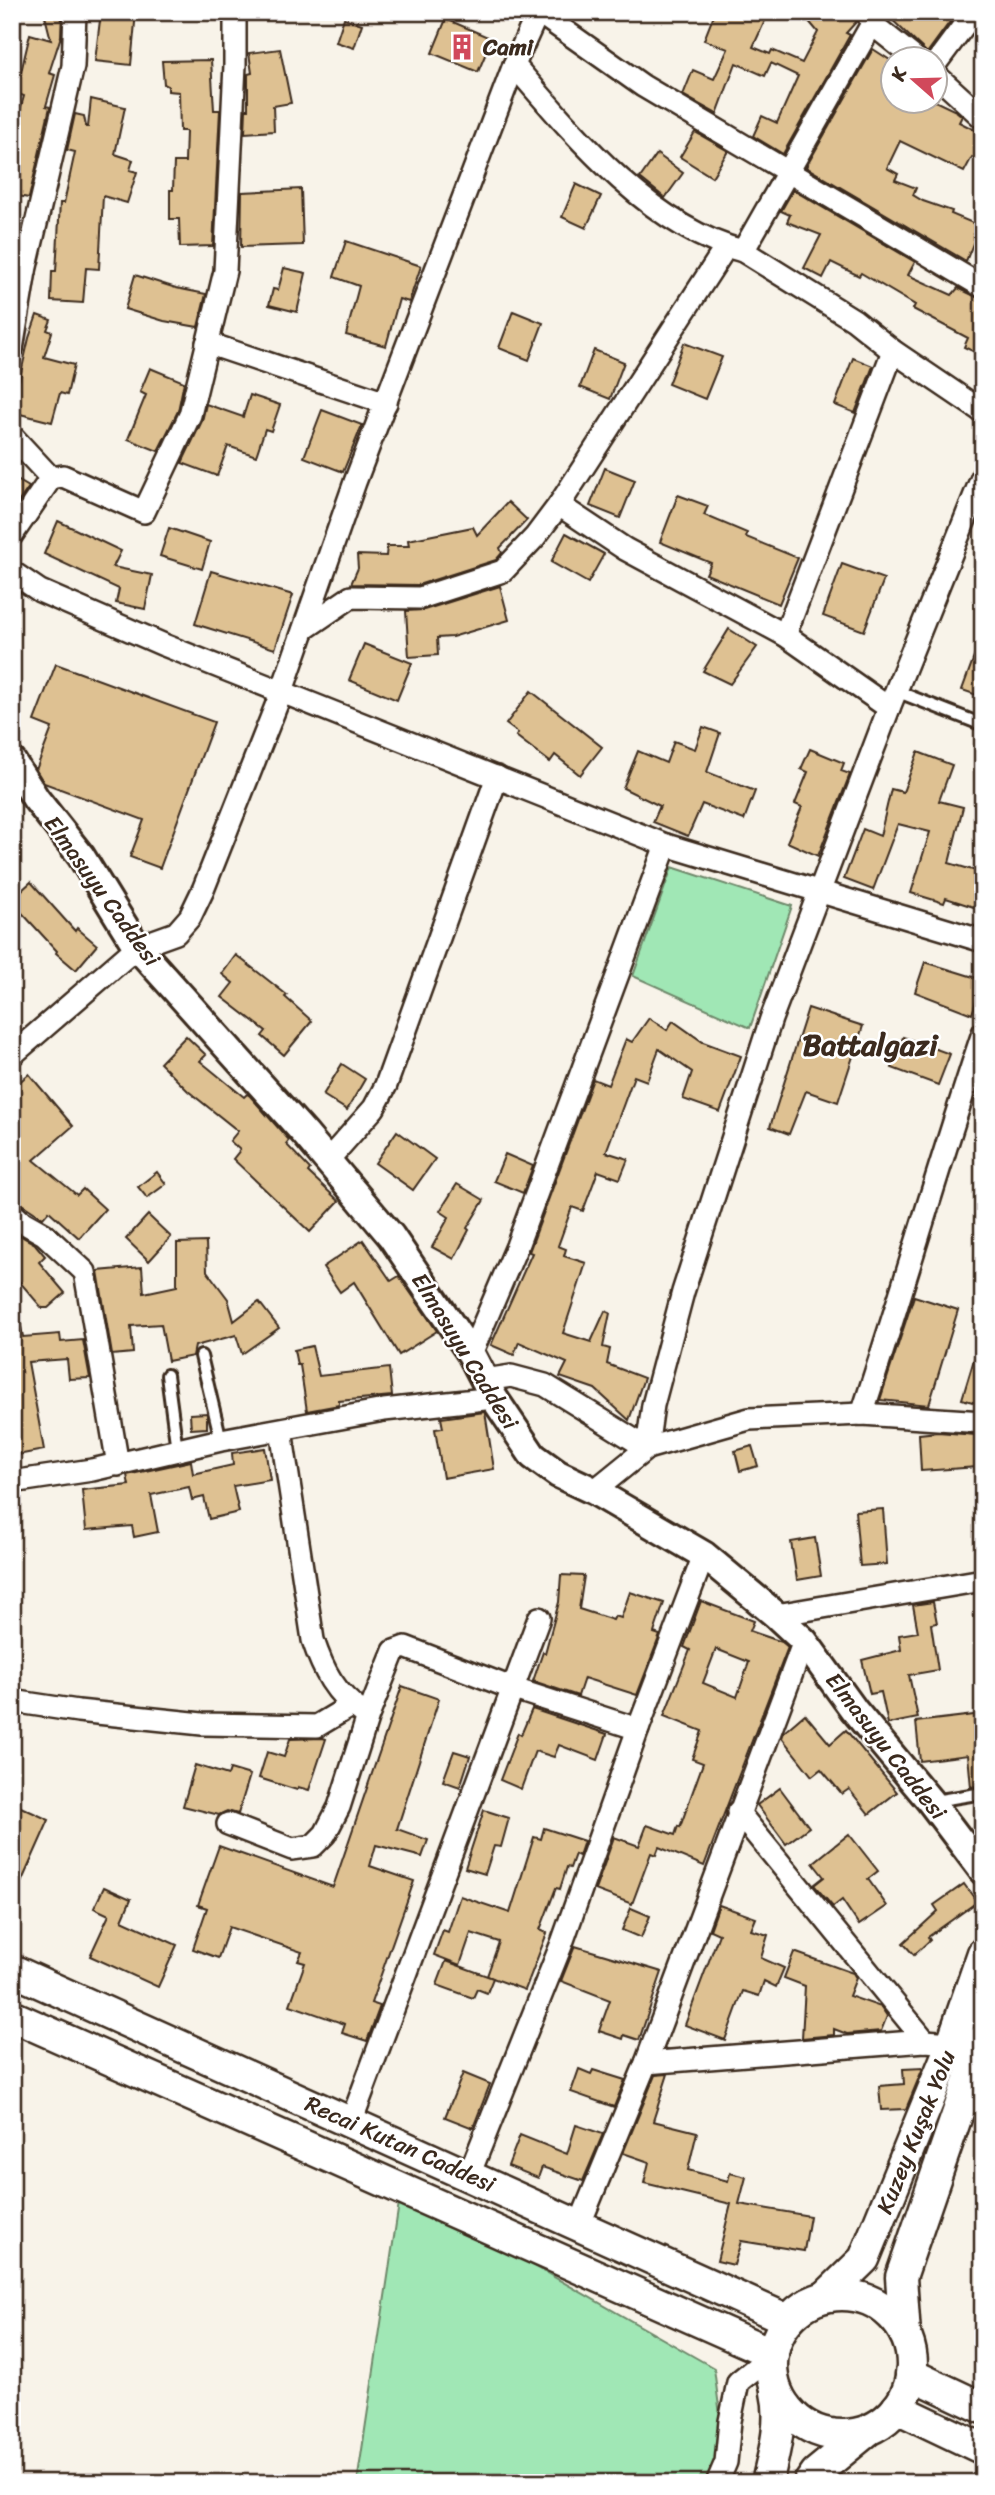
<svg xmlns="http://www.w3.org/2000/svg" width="995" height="2495" viewBox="0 0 995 2495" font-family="Sriracha,sans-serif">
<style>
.green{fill:#a0e7b5;stroke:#6e886a;stroke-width:2}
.building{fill:#dec192;stroke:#3b2a1e;stroke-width:2;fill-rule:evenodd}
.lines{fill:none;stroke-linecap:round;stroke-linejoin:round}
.service-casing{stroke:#3b2a1e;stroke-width:16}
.minor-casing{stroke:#3b2a1e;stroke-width:26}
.tertiary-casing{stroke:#3b2a1e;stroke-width:32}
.secondary-casing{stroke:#3b2a1e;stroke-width:35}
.service{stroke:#fff;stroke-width:10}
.minor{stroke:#fff;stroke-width:21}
.tertiary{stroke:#fff;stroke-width:26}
.secondary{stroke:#fff;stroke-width:30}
.labels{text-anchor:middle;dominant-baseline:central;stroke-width:5;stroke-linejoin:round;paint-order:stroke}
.poi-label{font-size:23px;font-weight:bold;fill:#3b2a1e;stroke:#fff;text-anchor:start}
.street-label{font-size:23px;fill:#3b2a1e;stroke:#fff}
.district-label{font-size:30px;font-weight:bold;fill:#3b2a1e;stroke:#fff}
</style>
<rect width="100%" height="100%" fill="#f8f3e9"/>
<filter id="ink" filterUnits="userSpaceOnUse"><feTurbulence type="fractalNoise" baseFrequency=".0143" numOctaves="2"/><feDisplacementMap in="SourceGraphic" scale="14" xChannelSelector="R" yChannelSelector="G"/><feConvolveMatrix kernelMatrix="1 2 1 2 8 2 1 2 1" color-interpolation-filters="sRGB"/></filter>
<g filter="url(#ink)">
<g class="green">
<polygon points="672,867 792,906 750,1028 633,976"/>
<polygon points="401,2190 714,2368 726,2462 713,2483 357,2483"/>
</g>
<g class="building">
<polygon points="44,12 62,12 61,36 49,73 55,75 46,106 50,107 29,198 12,195 12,138 24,96 16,93 30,34 51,40"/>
<polygon points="101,12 136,12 131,65 95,61"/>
<polygon points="715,12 769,12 753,47 770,54 772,50 802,63 818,32 801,12 854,12 857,21 846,33 850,35 783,154 753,136 762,116 777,123 798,76 771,63 765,76 736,63 717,114 683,95 693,70 714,79 728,49 704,40"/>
<polygon points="884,12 957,12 927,53"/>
<polygon points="344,18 362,24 354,48 336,42"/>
<polygon points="446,19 488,37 487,38 491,41 478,72 432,53"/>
<polygon points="280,49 291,103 273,106 274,131 245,133 246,110 248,110 248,74 252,73 249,53"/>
<polygon points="873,49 893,62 893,102 935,101 956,111 962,116 959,122 983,134 983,163 972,157 964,172 900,141 887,168 898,174 895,180 916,188 913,195 923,201 952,211 951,214 980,226 966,261 806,167"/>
<polygon points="211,60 214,110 220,110 213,246 180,247 179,219 170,219 170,190 173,190 174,162 185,162 186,131 180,131 179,92 168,91 168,86 164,84 162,61"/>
<polygon points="91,99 125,107 115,154 133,160 130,170 137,172 127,203 103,196 99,269 86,268 83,303 51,301 52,271 56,271 60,203 64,203 75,152 67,150 75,114 84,116 86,127 88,127"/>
<polygon points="695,132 728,151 712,177 680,157"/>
<polygon points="657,154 683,173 665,198 640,178"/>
<polygon points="576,184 601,196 586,228 562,217"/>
<polygon points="301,189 303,245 241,247 242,192"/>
<polygon points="793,190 915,262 908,275 952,295 958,288 983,300 983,356 964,347 968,338 913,309 915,305 861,273 859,276 831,262 823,278 804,268 821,235 787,222 790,215 781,211"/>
<polygon points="346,241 421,266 409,302 399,299 386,346 346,335 359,286 334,277"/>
<polygon points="284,268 306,273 297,312 269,305 273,289 278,290"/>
<polygon points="135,275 176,288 206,294 198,327 164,321 125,309"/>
<polygon points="513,311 543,323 529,360 499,348"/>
<polygon points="37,315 51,320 47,330 52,332 44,357 74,365 67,395 60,393 52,422 12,412 29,338"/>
<polygon points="684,343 722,357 705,399 668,384"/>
<polygon points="594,350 624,362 610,399 580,387"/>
<polygon points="853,358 873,366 855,413 835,405"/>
<polygon points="150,368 184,382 178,411 158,451 128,439 146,395 140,392"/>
<polygon points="250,395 280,405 271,431 265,429 256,456 228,446 217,476 182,463 202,421 206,404 243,417"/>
<polygon points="322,410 362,425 343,472 304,457"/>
<polygon points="605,468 635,480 620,518 590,506"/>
<polygon points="12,477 29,487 12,511"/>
<polygon points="678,495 708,506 704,515 747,533 746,537 798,558 779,604 706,574 711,563 660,542"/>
<polygon points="508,502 527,520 500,548 502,553 496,560 418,585 351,584 358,568 357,555 386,556 387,546 409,546 408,540 473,527 477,535"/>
<polygon points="58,521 121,551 113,567 152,575 145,609 116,603 119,589 44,554"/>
<polygon points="169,528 210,542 202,569 160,556"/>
<polygon points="566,533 604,554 588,583 551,562"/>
<polygon points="842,564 884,579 864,631 823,616"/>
<polygon points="211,571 293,595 275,649 195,624"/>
<polygon points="500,586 509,620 452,637 437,638 438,655 409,657 406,611 424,610"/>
<polygon points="729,629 757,647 730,684 703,671"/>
<polygon points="981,638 983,638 983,697 962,690"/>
<polygon points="364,644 412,663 397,700 349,680"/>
<polygon points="56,664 214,722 160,868 130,857 144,820 44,783 36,770 52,728 34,721"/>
<polygon points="531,691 602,747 580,775 555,755 550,762 516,736 518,733 506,724"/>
<polygon points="703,727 720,733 707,772 755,791 744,820 702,804 688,836 653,822 660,806 623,788 638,751 666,763 674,741 695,749"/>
<polygon points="810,749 844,763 841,771 850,774 818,856 787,842 802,807 795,804 808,772 801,769"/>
<polygon points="918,752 952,765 939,801 963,807 949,863 983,873 983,910 946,898 944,903 911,893 930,832 898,824 873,890 844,879 863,829 880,836 891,789 903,792"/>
<polygon points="31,882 75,931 77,928 97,945 76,970 56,953 57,951 12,902 12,899"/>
<polygon points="236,955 287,995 285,997 312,1021 284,1055 262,1036 266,1031 222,997 233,983 222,974"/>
<polygon points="925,962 983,980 972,1014 915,992"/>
<polygon points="808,1008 863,1026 838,1102 806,1091 789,1134 770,1127"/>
<polygon points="649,1018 667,1030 673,1021 703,1042 741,1056 720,1112 683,1099 692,1072 659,1049 647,1081 634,1076 606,1152 628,1159 620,1179 598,1171 583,1211 572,1207 558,1246 566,1249 564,1256 586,1263 563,1333 591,1342 605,1311 610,1313 603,1347 610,1349 607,1364 644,1378 629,1420 595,1389 560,1377 567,1363 519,1342 514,1355 491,1345 532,1253 529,1252 593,1079 608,1085 626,1039 632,1042"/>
<polygon points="186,1036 206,1055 200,1061 244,1097 247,1094 250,1096 289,1140 286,1144 310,1169 308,1172 339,1201 310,1232 233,1159 240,1150 230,1141 238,1131 188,1091 160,1063"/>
<polygon points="903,1037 950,1054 938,1085 892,1068"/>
<polygon points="342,1064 365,1079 347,1110 323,1095"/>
<polygon points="29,1074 73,1126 34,1160 77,1195 83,1189 105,1209 79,1238 49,1211 43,1218 20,1203 12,1200 12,1088"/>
<polygon points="397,1131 435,1159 413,1190 375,1163"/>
<polygon points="505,1154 533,1166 523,1193 494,1181"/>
<polygon points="157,1172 166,1184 147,1198 138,1187"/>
<polygon points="457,1184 484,1200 467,1228 469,1230 454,1259 432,1247 449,1217 440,1211"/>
<polygon points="148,1215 171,1237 149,1261 126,1239"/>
<polygon points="12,1231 35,1244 45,1256 39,1262 65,1293 48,1308 42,1308 12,1273"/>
<polygon points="363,1240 391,1281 399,1276 437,1331 399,1355 354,1282 340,1292 323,1267"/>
<polygon points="206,1242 207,1271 228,1299 234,1321 259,1302 279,1328 242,1354 236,1335 195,1346 193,1356 168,1361 161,1324 131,1326 133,1353 112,1355 98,1271 142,1267 144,1293 177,1286 177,1243"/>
<polygon points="914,1296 958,1310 929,1405 880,1400"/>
<polygon points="20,1321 23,1337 60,1334 61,1342 83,1340 90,1378 69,1379 67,1359 28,1362 44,1450 12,1456 12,1322"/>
<polygon points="979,1343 983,1344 983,1405 962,1399"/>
<polygon points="312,1346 319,1376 389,1368 392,1396 339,1401 339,1405 307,1411 300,1365 297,1365 294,1350"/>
<polygon points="485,1412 494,1469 443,1478 435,1429 443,1428 441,1418"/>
<polygon points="207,1413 207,1428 191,1429 190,1414"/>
<polygon points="938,1432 976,1435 978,1467 921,1471 919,1434"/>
<polygon points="752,1446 758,1466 740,1471 735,1451"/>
<polygon points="265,1448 270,1480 233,1486 239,1512 209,1519 204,1497 192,1500 189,1487 151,1495 158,1532 134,1537 132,1526 86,1530 82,1490 129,1485 127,1475 191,1461 193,1474 233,1465 232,1453"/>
<polygon points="883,1509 887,1564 860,1566 855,1511"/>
<polygon points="815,1538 821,1576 797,1580 791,1542"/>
<polygon points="561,1575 584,1576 579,1609 613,1620 615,1616 621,1618 630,1592 664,1603 654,1633 660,1635 637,1695 584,1678 578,1696 533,1681 543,1652 545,1653 559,1602"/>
<path d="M701,1601l53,20 -4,10 32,11 6,5 -84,219 -45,-19 -3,8 -5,-2 -19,51 -37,-14 19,-53 25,9 8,-21 28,10 3,-9 2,1 23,-64 -11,-4 10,-28 -38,-15 26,-66 -6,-3zM716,1649l33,13 -12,35 -34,-14z"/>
<polygon points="933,1602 937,1623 931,1624 938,1670 909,1675 918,1718 888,1724 881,1692 870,1694 862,1660 901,1650 899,1635 918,1632 913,1605"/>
<polygon points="402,1686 439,1699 397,1829 428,1840 422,1857 376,1845 370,1866 414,1881 371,2003 380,2006 367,2041 342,2033 345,2024 290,2005 305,1963 298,1961 302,1952 229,1927 218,1958 193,1949 207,1908 198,1905 219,1846 333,1887"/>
<polygon points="532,1709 607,1734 598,1760 559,1745 554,1757 535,1751 521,1789 500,1780 518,1733 521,1735"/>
<polygon points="805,1714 830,1744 846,1730 897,1792 869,1814 849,1789 842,1794 821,1769 812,1776 782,1738 784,1732"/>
<polygon points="983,1714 983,1785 971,1787 968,1755 920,1761 916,1722"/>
<polygon points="323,1738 326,1739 309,1790 298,1787 297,1790 259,1778 267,1752 284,1757 290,1739"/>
<polygon points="454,1751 470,1756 460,1787 443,1781"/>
<polygon points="195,1765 228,1775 230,1769 250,1775 238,1814 227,1811 219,1815 183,1806"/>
<polygon points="780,1788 809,1827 786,1844 757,1805"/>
<polygon points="12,1803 49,1820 12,1903"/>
<polygon points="484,1810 509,1818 501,1847 494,1846 485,1874 465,1868"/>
<polygon points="544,1828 584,1841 579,1856 575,1854 570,1868 567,1867 560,1889 556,1888 540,1930 547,1933 525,1990 487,1976 499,1942 471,1933 460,1965 434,1955 443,1930 448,1932 460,1896 510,1913 534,1837 541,1839"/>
<polygon points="849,1834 878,1871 868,1879 887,1906 859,1925 842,1900 833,1907 814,1885 824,1877 813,1863"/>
<polygon points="964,1884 977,1902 928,1937 930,1940 914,1955 903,1943 938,1911 934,1905"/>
<polygon points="104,1887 131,1899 122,1920 177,1945 158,1987 90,1956 109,1915 94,1908"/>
<polygon points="719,1905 756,1918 751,1930 768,1935 761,1958 784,1968 776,1987 764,1981 759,1996 743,1991 725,2040 685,2025 719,1934 710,1930"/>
<polygon points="631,1908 650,1916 641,1938 622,1930"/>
<polygon points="575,1946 662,1972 639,2040 624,2035 623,2039 599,2031 610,2000 561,1981"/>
<polygon points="794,1952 853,1973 856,1978 849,1996 881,2007 887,2016 881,2031 847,2034 834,2029 834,2035 802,2038 805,1986 784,1978"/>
<polygon points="446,1961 493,1978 487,1993 477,1989 473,1998 437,1985"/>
<polygon points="923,2068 906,2109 881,2110 879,2086 904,2084 903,2069"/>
<polygon points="579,2069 591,2074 593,2070 625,2080 614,2107 571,2092"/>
<polygon points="463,2073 490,2084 473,2128 445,2117"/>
<polygon points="668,2074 653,2121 697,2132 688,2170 728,2181 730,2173 746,2177 739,2204 810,2216 804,2251 741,2241 734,2265 717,2261 731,2204 644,2183 649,2162 623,2153 655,2075"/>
<polygon points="576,2125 603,2134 583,2181 542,2167 538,2178 508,2166 520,2135 567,2154"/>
</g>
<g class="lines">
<g class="service-casing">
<g id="service">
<polyline points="896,691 983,725"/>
<polyline points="201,1356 221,1440"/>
<polyline points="167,1375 177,1450"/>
<polyline points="934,1801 983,1793"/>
</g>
</g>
<g class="minor-casing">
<g id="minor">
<polyline points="538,12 643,86 983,287"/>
<polyline points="867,12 872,24 917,60"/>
<polyline points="936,63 974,12"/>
<path d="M514,65c60,70 137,163 229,186l111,69 39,31 90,61"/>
<polyline points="936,75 983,118"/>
<polyline points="726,247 559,505 625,549 785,635 889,708"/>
<polyline points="743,251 872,24"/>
<polyline points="25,271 73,66 75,12"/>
<polyline points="207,343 386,403"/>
<polyline points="12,349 25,271 14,267"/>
<polyline points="12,436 51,478"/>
<polyline points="12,535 51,478 63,476 144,512 190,415 225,271 235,65 235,12"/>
<polyline points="12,572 40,591 164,645 666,845 983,941"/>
<polyline points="304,629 351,597 420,598 503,571 535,537 559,505"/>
<polyline points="785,635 893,351"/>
<polyline points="12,1055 137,947 176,933 190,917 203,890 282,691 355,482 514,65 538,12"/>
<polyline points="328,1160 374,1108 386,1085 497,777"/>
<polyline points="12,1213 21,1221 44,1234 85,1272 118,1465"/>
<polyline points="471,1354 517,1246 666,845"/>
<polyline points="485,1380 511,1376 545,1385 647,1448 749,1419 862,1414 983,1422"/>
<path d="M862,1414c42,-126 78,-254 121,-381"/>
<path d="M281,1430l32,210c10,30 22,54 49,72"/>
<polyline points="12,1482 92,1470 221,1440 384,1410 494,1398"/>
<polyline points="594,1491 647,1448 653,1405 683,1292 771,1019 889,708 983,475"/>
<polyline points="776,1615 983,1580"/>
<polyline points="12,1701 78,1711 202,1724 317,1726 352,1705"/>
<polyline points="738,1812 925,2041"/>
<polyline points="228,1824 292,1849 313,1846 325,1834 339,1807 368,1716 394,1651 405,1647 514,1689 638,1729"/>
<polyline points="646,2063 925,2041 952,2043"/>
<polyline points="351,2122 539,1618"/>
<polyline points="469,2175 562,1943 638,1729 704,1555"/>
<polyline points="579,2226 646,2063 804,1641"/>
<polyline points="717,2483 726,2462 730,2421 738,2382 773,2354"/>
</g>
</g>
<g class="tertiary-casing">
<polyline id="tertiary" points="12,761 36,799 81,856 137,947 305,1134 391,1236 471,1354 494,1398 533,1456 558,1474 594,1491 704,1555 776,1615 804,1641 854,1710 930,1801 983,1871"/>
</g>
<g class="secondary-casing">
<g id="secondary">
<polyline points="12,1970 788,2320"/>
<polyline points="12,2016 773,2354"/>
<circle cx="842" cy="2365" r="70"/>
<polyline points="826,2296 864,2259 952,2043 983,1953"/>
<polyline points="905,2334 901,2277 983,2040"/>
<polyline points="911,2374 983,2408"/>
<polyline points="897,2408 983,2449"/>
<path d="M767,2483c7,-30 16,-61 9,-91"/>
<polyline points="809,2483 816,2473 866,2432"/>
</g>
</g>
<use href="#service" class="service"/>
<use href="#minor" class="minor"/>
<use href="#tertiary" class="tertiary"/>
<use href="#secondary" class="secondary"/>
</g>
</g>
<defs>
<g id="building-bare" transform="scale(2.1)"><path d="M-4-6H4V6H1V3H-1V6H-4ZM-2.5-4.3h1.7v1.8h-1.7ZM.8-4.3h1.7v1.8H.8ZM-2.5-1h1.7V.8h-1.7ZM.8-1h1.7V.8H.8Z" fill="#d1495b" stroke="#fff" stroke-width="2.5" paint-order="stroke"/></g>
</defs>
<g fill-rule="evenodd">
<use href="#building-bare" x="462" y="47"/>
</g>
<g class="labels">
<g class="poi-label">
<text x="483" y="47">Cami</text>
</g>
<g class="street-label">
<text transform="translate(102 891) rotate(54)">Elmasuyu Caddesi</text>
<text transform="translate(465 1351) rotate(58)">Elmasuyu Caddesi</text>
<text transform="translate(886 1746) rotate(52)">Elmasuyu Caddesi</text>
<text transform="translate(916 2132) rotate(-68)">Kuzey Kuşak Yolu</text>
<text transform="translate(400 2144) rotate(24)">Recai Kutan Caddesi</text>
</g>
<g class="district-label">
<text x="870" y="1045">Battalgazi</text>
</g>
</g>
<rect width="995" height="2495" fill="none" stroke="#fff" stroke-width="42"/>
<rect x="21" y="21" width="953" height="2453" fill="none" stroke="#3b2a1e" stroke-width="2.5" filter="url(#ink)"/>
<g transform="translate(914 80) rotate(290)"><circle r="33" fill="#ffffff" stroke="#b1aaa5" stroke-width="2"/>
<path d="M0-5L12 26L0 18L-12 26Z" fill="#d1495b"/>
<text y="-10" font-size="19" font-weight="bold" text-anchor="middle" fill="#3b2a1e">K</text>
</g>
</svg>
